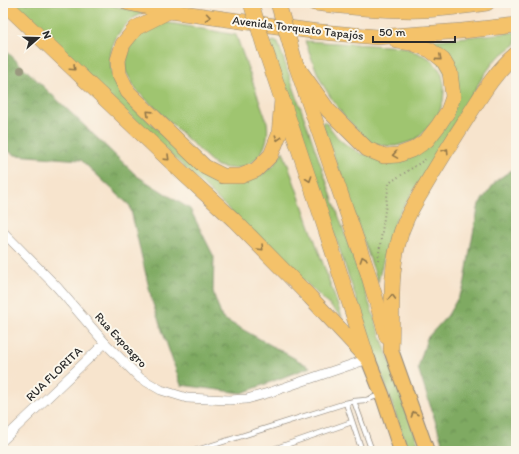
<svg xmlns="http://www.w3.org/2000/svg" width="519" height="454" viewBox="0 0 519 454" font-family="Itim,sans-serif">
<style>
.green{fill:#9fc570;stroke:#65784e}
.forest{fill:url(#forest-crowns);stroke:#556a46}
.lines{fill:none;stroke-linecap:round;stroke-linejoin:round}
.service-casing{stroke:#91887c;stroke-width:6}
.minor-casing{stroke:#91887c;stroke-width:10}
.primary-casing{stroke:#91887c;stroke-width:16}
.trunk-casing{stroke:#91887c;stroke-width:16}
.path{stroke:#91887c;stroke-width:2;stroke-dasharray:1 3;stroke-linecap:butt}
.service{stroke:#fff;stroke-width:4.5}
.minor{stroke:#fff;stroke-width:9}
.primary{stroke:#f4c26a;stroke-width:14}
.trunk{stroke:#f4c26a;stroke-width:15}
.trunk-bridge-casing{stroke:#91887c;stroke-width:16;stroke-linecap:butt}
.trunk-bridge{stroke:#f4c26a;stroke-width:15}
.tree{fill:#9a987f}
.oneway{stroke:#90764a}
.labels{text-anchor:middle;dominant-baseline:central;stroke-width:4;stroke-linejoin:round;paint-order:stroke}
.street-label{font-size:12px;fill:#2b2b2b;stroke:#fbf7ec}
</style>
<defs>
<pattern id="forest-crowns" width="20" height="18" patternUnits="userSpaceOnUse"><rect width="20" height="18" fill="#7faa62"/><path d="M2 6a3 3 0 1 1 6 0M12 15a3 3 0 1 1 6 0" fill="none" stroke="#688b51"/></pattern>
</defs>
<rect width="100%" height="100%" fill="#fbf7ec"/>
<filter id="ink" filterUnits="userSpaceOnUse"><feTurbulence type="fractalNoise" baseFrequency=".025" numOctaves="2"/><feDisplacementMap in="SourceGraphic" scale="8" xChannelSelector="R" yChannelSelector="G"/><feConvolveMatrix kernelMatrix="1 2 1 2 8 2 1 2 1" color-interpolation-filters="sRGB"/></filter>
<filter id="wash" filterUnits="userSpaceOnUse"><feTurbulence type="fractalNoise" baseFrequency=".012" numOctaves="4" result="noise"/><feDisplacementMap in="SourceGraphic" scale="16" xChannelSelector="R" yChannelSelector="G"/><feGaussianBlur stdDeviation="0.9" result="paint"/><feColorMatrix in="noise" values="0 0 0 0 0 0 0 0 0 0 0 0 0 0 0 0 0 1.4 0 .05"/><feComposite in="paint" operator="in"/></filter>
<g filter="url(#wash)">
<rect width="100%" height="100%" fill="#f7e4cd"/>
<g class="green">
<path d="M11,3h93l38,10c-33,18 -41,51 -20,82l79,76 60,4 13,-10 9,-14 59,166z"/>
<path d="M164,22l72,13 31,87c5,33 -21,55 -52,43l-79,-75 -11,-20v-7l6,-23 25,-17z"/>
<polygon points="516,32 516,44 504,53 495,60 482,78 439,151 397,217 390,235 385,253 378,282 322,123 325,121 337,137 345,144 353,149 362,154 405,157 458,95 426,41"/>
<polygon points="274,41 278,43 421,451 408,451 270,45 271,42"/>
<polygon points="305,41 404,47 429,58 439,69 442,75 444,84 444,92 443,101 438,117 420,136 413,141 396,146 387,146 370,143 344,116 333,101 323,85 317,72"/>
</g>
<g class="forest">
<polygon points="3,48 137,176 190,209 214,257 213,292 222,318 310,367 242,393 181,385 152,301 130,206 81,160 15,155 3,148"/>
<polygon points="516,169 516,451 445,451 418,368 427,338 448,315 464,287 471,244 479,204 497,180 512,170"/>
</g>
</g>
<g filter="url(#ink)">
<g class="lines">
<g class="service-casing">
<g id="service">
<polyline points="354,401 372,451"/>
<polyline points="346,403 362,451"/>
<polyline points="194,451 346,403 354,401 366,400 380,395"/>
<polyline points="268,451 352,422"/>
</g>
</g>
<g class="minor-casing">
<g id="minor">
<polyline points="3,232 57,287 105,343 140,378 161,390 187,398 229,400 247,399 268,393 368,359"/>
<polyline points="3,440 105,343"/>
</g>
</g>
<g class="primary-casing">
<g id="primary">
<polyline points="391,350 427,451"/>
<polyline points="368,359 382,394 401,451"/>
</g>
</g>
<g class="trunk-casing">
<g id="trunk">
<polyline points="4,3 186,176 234,220 310,297 368,359"/>
<polyline points="128,3 169,11 311,31 377,37 462,31 516,25"/>
<path d="M314,3c35,4 74,8 108,7 22,-1 44,-4 65,-7"/>
<polyline points="169,11 136,28 123,44 118,60 119,74 128,92 205,167 223,176 241,176 256,170 271,155 279,135 282,99"/>
<polyline points="290,44 296,65 368,273 387,337"/>
<polyline points="265,49 320,212 366,354"/>
<polyline points="296,65 328,110 367,149 384,156 398,155 414,149 427,140 438,126 448,111 453,97 450,72 443,60 430,50 412,43 397,41"/>
<path d="M391,350c2,-36 -2,-71 7,-106 5,-23 15,-38 27,-58 11,-19 23,-38 35,-57 17,-26 32,-55 56,-75"/>
</g>
</g>
<polyline class="path" points="378,260 389,183 426,159"/>
<use href="#service" class="service"/>
<use href="#minor" class="minor"/>
<use href="#primary" class="primary"/>
<use href="#trunk" class="trunk"/>
<g class="trunk-bridge-casing">
<g id="trunk-bridge">
<polyline points="251,3 265,49"/>
<polyline points="278,3 290,44"/>
</g>
</g>
<use href="#trunk-bridge" class="trunk-bridge"/>
</g>
<circle class="tree" cx="21" cy="70" r="4"/>
<defs><path id="oneway-chevron" d="M-2-3.5L2.5 0L-2 3.5" fill="none" stroke-width="1.6" stroke-linecap="round" stroke-linejoin="round"/></defs>
<g class="oneway">
<use href="#oneway-chevron" transform="translate(208 17) rotate(8)"/>
<use href="#oneway-chevron" transform="translate(439 58) rotate(41)"/>
<use href="#oneway-chevron" transform="translate(73 68) rotate(43)"/>
<use href="#oneway-chevron" transform="translate(149 113) rotate(-136)"/>
<use href="#oneway-chevron" transform="translate(278 138) rotate(107)"/>
<use href="#oneway-chevron" transform="translate(446 151) rotate(-57)"/>
<use href="#oneway-chevron" transform="translate(395 155) rotate(171)"/>
<use href="#oneway-chevron" transform="translate(167 158) rotate(44)"/>
<use href="#oneway-chevron" transform="translate(309 179) rotate(71)"/>
<use href="#oneway-chevron" transform="translate(261 248) rotate(45)"/>
<use href="#oneway-chevron" transform="translate(363 259) rotate(-109)"/>
<use href="#oneway-chevron" transform="translate(392 297) rotate(-89)"/>
<use href="#oneway-chevron" transform="translate(414 414) rotate(-109)"/>
</g>
</g>
<g class="labels">
<g class="street-label">
<text transform="translate(298 28) rotate(7)">Avenida Torquato Tapajós</text>
<text transform="translate(121 340) rotate(47)">Rua Expoagro</text>
<text transform="translate(54 374) rotate(-44)">RUA FLORITA</text>
</g>
</g>
<rect width="519" height="454" fill="none" stroke="#fbf7ec" stroke-width="16"/>
<g transform="translate(38 38) rotate(70)" stroke="#fbf7ec" stroke-width="3" paint-order="stroke">
<path d="M0-3L7 15L0 10L-7 15Z" fill="#2b2b2b"/>
<text y="-6" font-size="11" font-weight="bold" text-anchor="middle" fill="#2b2b2b">N</text>
</g>
<path d="M373 36v6h82v-6" fill="none" stroke="#2b2b2b" stroke-width="2"/>
<text x="379" y="36" font-size="12" fill="#2b2b2b" stroke="#fbf7ec" stroke-width="3" paint-order="stroke">50 m</text>
</svg>
